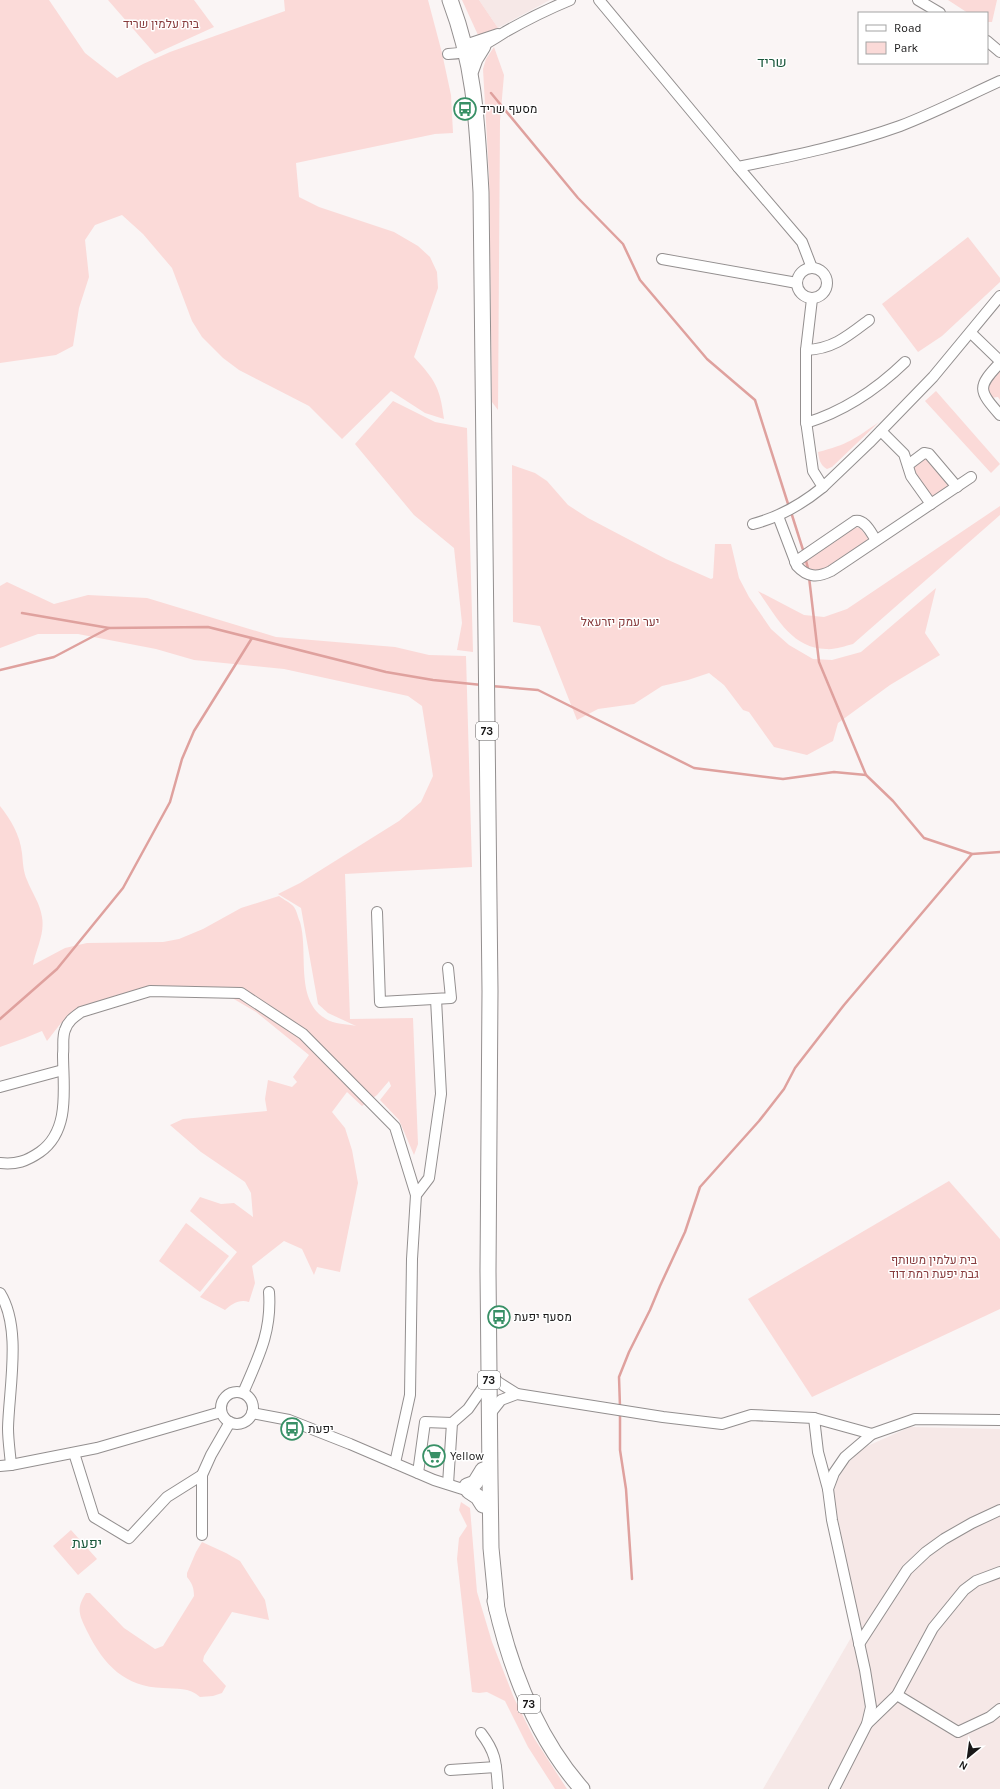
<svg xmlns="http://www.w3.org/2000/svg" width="1000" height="1789" font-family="Karla,Heebo,sans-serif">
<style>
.built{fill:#f6e8e7}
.green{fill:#fbdad8}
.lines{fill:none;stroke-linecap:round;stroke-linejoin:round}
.stream{stroke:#dfa19e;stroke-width:2.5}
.minor-casing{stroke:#938f8f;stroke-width:12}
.highway-casing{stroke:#938f8f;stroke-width:17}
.minor{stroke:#fff;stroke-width:10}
.highway{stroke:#fff;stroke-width:15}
.labels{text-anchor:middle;stroke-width:3;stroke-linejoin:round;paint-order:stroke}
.shield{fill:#fff;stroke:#5e5d5d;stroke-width:1}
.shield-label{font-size:11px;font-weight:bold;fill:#191818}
.park-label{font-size:12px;fill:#873b3c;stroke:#fff}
.poi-label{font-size:12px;fill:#191818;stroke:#fff;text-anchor:start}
.quarter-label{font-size:14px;fill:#19573b;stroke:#fff}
</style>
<rect width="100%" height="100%" fill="#faf5f5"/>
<!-- built -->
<g class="built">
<path d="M479,0h71l-52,28z"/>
<path d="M910,1427l90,2v360h-237l96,-165 -26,-130 4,-13 9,-16 17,-17z"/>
</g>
<!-- green -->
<g class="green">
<path d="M0,0h49l36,53 32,25 26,-14 27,-12 115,-41 -1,-11h144l14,53 9,42 2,38 -18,1 -139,29 3,34 20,10 75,25 24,14 12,11 7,15 1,16 -24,69c21,23 26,30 30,62l-19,-6 -34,-22 -49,48 -33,-33 -70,-36 -16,-12 -21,-21 -10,-16 -20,-53 -29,-34 -21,-19 -27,10 -10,15 4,37 -10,31 -6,38 -17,9 -56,8z"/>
<path d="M108,0h86l20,27 -59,27z"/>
<path d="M462,0h17l19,28 -20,7z"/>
<path d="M948,0h49l-5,22h-5v-9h-19z"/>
<path d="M494,47l10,28 -4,46 -2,289 -6,-8 -3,-227 -6,-106 3,-10z"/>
<path d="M968,237l32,41v4l-58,54 -24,16 -36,-48z"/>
<path d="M1000,369v31l-2,-3 -8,1 -3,-13z"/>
<path d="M936,391l64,73 -9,9 -66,-72z"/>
<path d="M393,401l42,21 32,6 6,224 -16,-2 5,-27 -8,-75 -40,-33 -59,-71z"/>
<path d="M879,422l-47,45 -5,2c-7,-4 -8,-10 -9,-17 29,-7 38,-14 61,-30z"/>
<path d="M927,457l21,26 -1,6 -15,9 -19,-29 9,-10z"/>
<path d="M512,465l23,8 12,8 21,24 20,13 78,41 45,20 2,-1 2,-34h16l8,34 10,19 22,32 18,16 24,14 19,1 29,-8 75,-64 -11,45 15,22 -50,30 -52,38 -5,18 -26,14 -33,-8 -25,-35 -6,-2 -19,-25 -15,-12 -21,7 -26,6 -28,18 -36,5 -21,11 -37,-94 -27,-4z"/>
<path d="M1000,506v9l-147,129c-8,2 -19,6 -27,5 -35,-1 -50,-33 -68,-58l46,24 20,2 23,-8z"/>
<path d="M854,527l6,1 8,10 -3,6 -34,23 -12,5 -13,-3 -3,-4 1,-5z"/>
<path d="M7,582l47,22 34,-9 59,3 129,39 119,10 34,8 37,1 6,211 -127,7 5,145 63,-1 5,126 -4,11 -15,-35 -19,-20 11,-14 -2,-5 -12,14 -15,11 -15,-14 -15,20 13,16 7,22 6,33 -18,89 -23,-5 -3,8 -12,-26 -18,-8 -32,25 3,17 -6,19c-10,-3 -17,2 -24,8l-25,-13 37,-45 -47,-41 10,-14 21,7 13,-1 19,14 -2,-24 -6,-11 -44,-30 -31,-27 13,-6 84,-8 -2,-12 3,-19 24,7 5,-5 -4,-5 16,-22 -53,-43 -29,-17h-76l-80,21 -10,7 -14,18 -5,-10 -17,7 -25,9v-241c11,14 20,29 22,47 1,9 1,18 5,27 5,13 13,23 15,37 3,17 -6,32 -9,48l32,-17 22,-5 76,-1 16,-3 24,-10 38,-21 38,-12c5,4 12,7 15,11 3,4 4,11 6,15 9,30 -6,78 26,97 8,5 21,5 30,7l-28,-13 -10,-9 -17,-96 -23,-14 22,-11 99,-62 22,-19 12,-26 -11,-70 -14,-10 -124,-27 -90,-9 -38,-11 -78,-15h-40l-38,14v-62z"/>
<path d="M949,1181l51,58v70l-188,88 -64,-98z"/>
<path d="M186,1223l43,33 -29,36 -41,-31z"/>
<path d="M461,1502l9,6 7,84 15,50 22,56 20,40 33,51h-12l-27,-42 -23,-46 -18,-9 -8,1 -7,-1 -15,-133 2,-21 8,-12 -8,-16z"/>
<path d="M71,1530l26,29 -19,16 -25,-29z"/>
<path d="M202,1542l24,11 14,8 25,39 4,20 -37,-8 -28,44 -1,5 23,25 -4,7 -9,3 -13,1c-11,-10 -23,-8 -37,-9 -38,-1 -59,-23 -75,-55 -8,-17 -13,-23 -2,-40h4l34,35 31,21 8,-3 31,-50c0,-8 -2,-13 -7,-19v-4l9,-21z"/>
</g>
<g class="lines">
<!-- stream -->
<g class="stream">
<path d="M491,93l87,105 45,46 17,36 67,79 48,41 34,107"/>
<path d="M791,512l13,41"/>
<path d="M805,557l4,15"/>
<path d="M809,577l10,85 47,113"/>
<path d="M22,613l87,15 99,-1 178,45 47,8 49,5"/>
<path d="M0,670l54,-13 55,-29"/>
<path d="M491,686l47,4 156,78 89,11 51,-7 32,3 27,26 31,37 48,16 28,-2"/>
<path d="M0,1019l57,-50 66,-81 47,-86 12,-43 12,-28 58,-93"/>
<path d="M620,1407l-1,-30 10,-25 21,-42 10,-24 25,-54 15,-45 59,-66 25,-32 11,-21 49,-63 128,-151"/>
<path d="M620,1412v38l6,39 6,90"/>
</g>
<!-- minor casing -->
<g class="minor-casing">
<g id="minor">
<path d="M599,0l139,167c54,-11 109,-22 162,-41 34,-13 67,-30 100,-45"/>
<path d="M918,0l22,13"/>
<path d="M987,41l13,11"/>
<path d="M462,49l3,-4 33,-11"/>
<path d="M448,54c25,-1 37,-9 57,-22 21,-12 43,-23 65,-32"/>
<path d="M738,167l64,75 10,26"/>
<path d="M662,259l135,24"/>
<circle cx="812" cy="283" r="15"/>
<path d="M812,299l-6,51v71l7,50 10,16 46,-44 64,-66 67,-81"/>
<path d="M971,333l29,28"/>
<path d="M806,350c27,-1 42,-14 63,-30"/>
<path d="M1000,363c-23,24 -22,27 0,52"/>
<path d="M806,423c39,-12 70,-33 99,-61"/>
<path d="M881,431l23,23 7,22 20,28"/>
<path d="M908,465l16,-12 5,1 28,33"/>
<path d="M778,516l19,50c10,11 20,12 34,5l140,-94"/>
<path d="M753,524c27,-7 48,-19 70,-37"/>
<path d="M795,562l60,-41c10,-2 16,12 21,19"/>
<path d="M377,912l3,90 71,-4 -3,-30"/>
<path d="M0,1087l63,-17"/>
<path d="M0,1163c16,2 27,-2 40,-11 31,-22 23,-65 23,-98 1,-7 -1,-17 2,-24 3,-9 9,-13 16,-18l69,-21 91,2 62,41 92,93 21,68 -4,64 -2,136 -15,68"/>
<path d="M416,1195l13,-17 12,-84 -5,-95"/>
<path d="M0,1293c22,35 9,95 8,135 0,12 2,25 3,37"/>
<path d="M489,1372l9,10 19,12"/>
<circle cx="237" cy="1408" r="16"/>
<path d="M243,1393c15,-35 29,-61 26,-101"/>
<path d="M252,1413l37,7 61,24 84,36 38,12"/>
<path d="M490,1414l11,-14 16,-6 146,23 59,7 29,-9 63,3"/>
<path d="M74,1453l20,64 35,21 38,-41 35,-22"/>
<path d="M0,1466l11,-1 86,-17 124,-36"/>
<path d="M418,1473l7,-51 27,1"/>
<path d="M448,1484l4,-61 16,-14 14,-20"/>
<path d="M828,1489l-10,-37 -4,-34 58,16"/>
<path d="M202,1535v-60l9,-20 19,-33"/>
<path d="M859,1644l48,-74 19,-18 18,-13 28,-16 28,-13"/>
<path d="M897,1695l61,37 32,-15 10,-8"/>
<path d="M867,1724l30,-29 36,-67 31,-38 12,-9 24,-9"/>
<path d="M481,1733c16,21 15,31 17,56"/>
<path d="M450,1770l46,-3"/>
<path d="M834,1789l33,-65 4,-17 -6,-37 -33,-150 -4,-31 6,-16 11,-16 27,-23 43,-15 85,1"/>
</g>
</g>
<!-- highway casing -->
<g class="highway-casing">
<g id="highway">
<path d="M450,0c25,66 27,123 31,192l9,799 -2,280 2,207 1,70 6,62"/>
<path d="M471,70l4,-11 8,-13"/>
<path d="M467,1486l8,-3 8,-13"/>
<path d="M469,1491l9,6 5,8"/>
<path d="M495,1601c15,67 41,136 87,188"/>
</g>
</g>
<!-- minor -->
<use href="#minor" class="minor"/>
<!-- highway -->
<use href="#highway" class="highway"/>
</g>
<!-- icons -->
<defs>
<g id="bus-ring" transform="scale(1.15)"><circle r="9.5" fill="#fff" stroke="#389066" stroke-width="1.5"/><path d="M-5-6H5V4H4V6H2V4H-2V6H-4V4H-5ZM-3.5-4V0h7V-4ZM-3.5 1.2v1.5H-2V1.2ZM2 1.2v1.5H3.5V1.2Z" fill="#389066"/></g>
<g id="supermarket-ring" transform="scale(1.15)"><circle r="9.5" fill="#fff" stroke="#389066" stroke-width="1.5"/><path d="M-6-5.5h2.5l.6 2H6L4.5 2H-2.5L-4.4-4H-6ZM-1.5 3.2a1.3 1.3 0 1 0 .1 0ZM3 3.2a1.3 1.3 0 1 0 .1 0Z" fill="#389066"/></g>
</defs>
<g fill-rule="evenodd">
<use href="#bus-ring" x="465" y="109"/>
<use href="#bus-ring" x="499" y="1317"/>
<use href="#bus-ring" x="292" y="1429"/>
<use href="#supermarket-ring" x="434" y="1456"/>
</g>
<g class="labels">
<!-- shield labels -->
<g class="shield">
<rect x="476" y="722" width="22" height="18" rx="3"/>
<rect x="478" y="1371" width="22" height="18" rx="3"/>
<rect x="518" y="1695" width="22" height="18" rx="3"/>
</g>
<g class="shield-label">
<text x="487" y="735">73</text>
<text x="489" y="1384">73</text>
<text x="529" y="1708">73</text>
</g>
<!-- park labels -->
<g class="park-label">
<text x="161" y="28">בית עלמין שריד</text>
<text x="620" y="626">יער עמק יזרעאל</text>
<text x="934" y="1264">בית עלמין משותף<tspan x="934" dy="14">גבת יפעת רמת דוד</tspan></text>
</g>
<!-- poi labels -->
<g class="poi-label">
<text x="480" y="113">מסעף שריד</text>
<text x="514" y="1321">מסעף יפעת</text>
<text x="308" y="1433">יפעת</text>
<text x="450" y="1460">Yellow</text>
</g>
<!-- quarter labels -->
<g class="quarter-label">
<text x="772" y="67">שריד</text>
<text x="87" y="1548">יפעת</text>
</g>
</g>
<!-- legend -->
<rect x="858" y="12" width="130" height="52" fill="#ffffff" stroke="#a3a3a3"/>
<rect x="866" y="25" width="20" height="6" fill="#ffffff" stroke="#a3a3a3"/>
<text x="894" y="32" font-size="12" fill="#191818">Road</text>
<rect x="866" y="42" width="20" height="12" fill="#fbdad8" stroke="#a3a3a3"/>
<text x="894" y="52" font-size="12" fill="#191818">Park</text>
<!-- north arrow -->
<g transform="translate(968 1757) rotate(209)" stroke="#ffffff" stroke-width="3" paint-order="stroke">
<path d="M0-3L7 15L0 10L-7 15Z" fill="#191818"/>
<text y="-6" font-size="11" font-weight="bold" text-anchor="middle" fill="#191818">N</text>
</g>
</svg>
